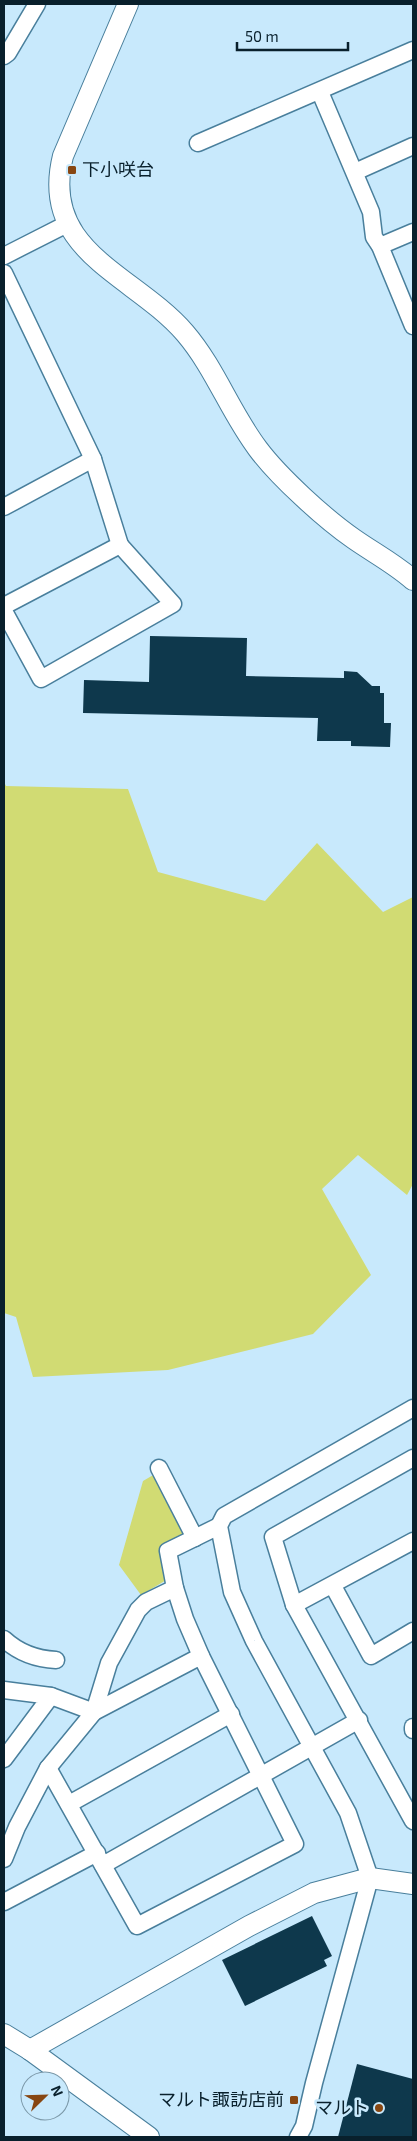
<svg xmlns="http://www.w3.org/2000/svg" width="417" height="2141" font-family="'Exo 2','Noto Sans JP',sans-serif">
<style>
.green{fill:#d1db73}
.building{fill:#0e384c}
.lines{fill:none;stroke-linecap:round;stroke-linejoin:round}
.minor-casing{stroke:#497f9c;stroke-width:19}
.tertiary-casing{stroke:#497f9c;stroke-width:22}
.minor{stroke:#fff;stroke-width:16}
.tertiary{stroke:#fff;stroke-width:20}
.poi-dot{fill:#874612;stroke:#c8e9fc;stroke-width:2}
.labels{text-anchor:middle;stroke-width:5;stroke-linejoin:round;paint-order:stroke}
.poi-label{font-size:18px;fill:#09202c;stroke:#c8e9fc;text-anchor:end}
</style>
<rect width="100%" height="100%" fill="#c8e9fc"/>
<!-- green -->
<g class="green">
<path d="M4,782l2,4 122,3 30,83 107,29 52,-58 66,69 30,-15v287l-6,11 -49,-40 -36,34 49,86 -58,59 -145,36 -135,7 -17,-60 -12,-4z"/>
<path d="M155,1474l32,59 -24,15 5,31 -27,16 -22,-30 24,-84z"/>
</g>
<!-- building -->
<g class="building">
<path d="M150,636l97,2 -1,38 98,2v-7l13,1 15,14h8v7h4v30h7l-1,24 -39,-1v-5h-34l1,-23 -235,-5 1,-33 65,2z"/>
<path d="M312,1916l20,40 -8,4 3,6 -82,40 -23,-46z"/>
<path d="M357,2064l56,15v58h-75z"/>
</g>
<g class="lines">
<!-- minor casing -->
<g class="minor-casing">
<g id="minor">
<path d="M4,56l4,-3 29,-49"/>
<path d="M320,92l51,120 3,25 6,9 33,80"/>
<path d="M198,143l215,-93"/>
<path d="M355,172l58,-26"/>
<path d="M380,246l33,-14"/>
<path d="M4,256l63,-32"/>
<path d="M4,273l89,186 27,86 -116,61"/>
<path d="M4,507l89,-48"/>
<path d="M4,611l37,68 132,-75 -53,-59"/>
<path d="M413,1458l-140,79 21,68 119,216"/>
<path d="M159,1468l36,70"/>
<path d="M333,1586l38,70 42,-25"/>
<path d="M175,1588l10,31 16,37"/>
<path d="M294,1605l119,-64"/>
<path d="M4,1639c14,13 33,20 52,21"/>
<path d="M4,1690l47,6 -47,63"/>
<path d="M413,1727v3"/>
<path d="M48,1768l89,158 158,-82 -94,-188 -107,56 -43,-16"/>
<path d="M69,1804l162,-90"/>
<path d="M4,1859l13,-32 31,-59 46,-56 15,-49 29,-53 8,-8 29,-14 -7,-37 51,-25"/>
<path d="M103,1865l256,-145"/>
<path d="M4,1902l93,-49"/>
<path d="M298,2137l6,-11 10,-43 56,-205 -22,-65 -94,-172 -22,-49 -13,-66 5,-10 189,-108"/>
</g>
</g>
<!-- tertiary casing -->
<g class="tertiary-casing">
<g id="tertiary">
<path d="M128,4l-65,152c-24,96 71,118 122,177 30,35 45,79 73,116 21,28 67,70 96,90 20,14 41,25 59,41"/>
<path d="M4,2034l26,16 119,87"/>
<path d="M30,2050l219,-124 65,-33 56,-15 43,6"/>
</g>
</g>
<!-- minor -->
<use href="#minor" class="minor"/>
<!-- tertiary -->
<use href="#tertiary" class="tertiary"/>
</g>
<!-- markers -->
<g class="poi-dot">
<rect x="67" y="165" width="10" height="10" rx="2.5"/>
<rect x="289" y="2095" width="10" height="10" rx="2.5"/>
<circle cx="379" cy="2108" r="5"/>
</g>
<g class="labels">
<!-- poi labels -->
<g class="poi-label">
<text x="82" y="176" text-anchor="start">下小咲台</text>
<text x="284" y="2106">マルト諏訪店前</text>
<text x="369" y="2114">マルト</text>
</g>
</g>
<!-- border -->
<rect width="417" height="2141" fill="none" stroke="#09202c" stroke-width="10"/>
<!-- north arrow -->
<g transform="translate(45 2096) rotate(67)"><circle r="24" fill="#c8e9fc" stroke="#7c99a9"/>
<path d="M0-4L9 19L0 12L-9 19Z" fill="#874612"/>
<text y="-8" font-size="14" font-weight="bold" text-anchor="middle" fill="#09202c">N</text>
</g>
<!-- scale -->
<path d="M237 42v8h111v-8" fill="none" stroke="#09202c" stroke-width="2.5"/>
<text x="245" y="42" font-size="15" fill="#09202c" stroke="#c8e9fc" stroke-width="4" paint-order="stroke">50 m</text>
</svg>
